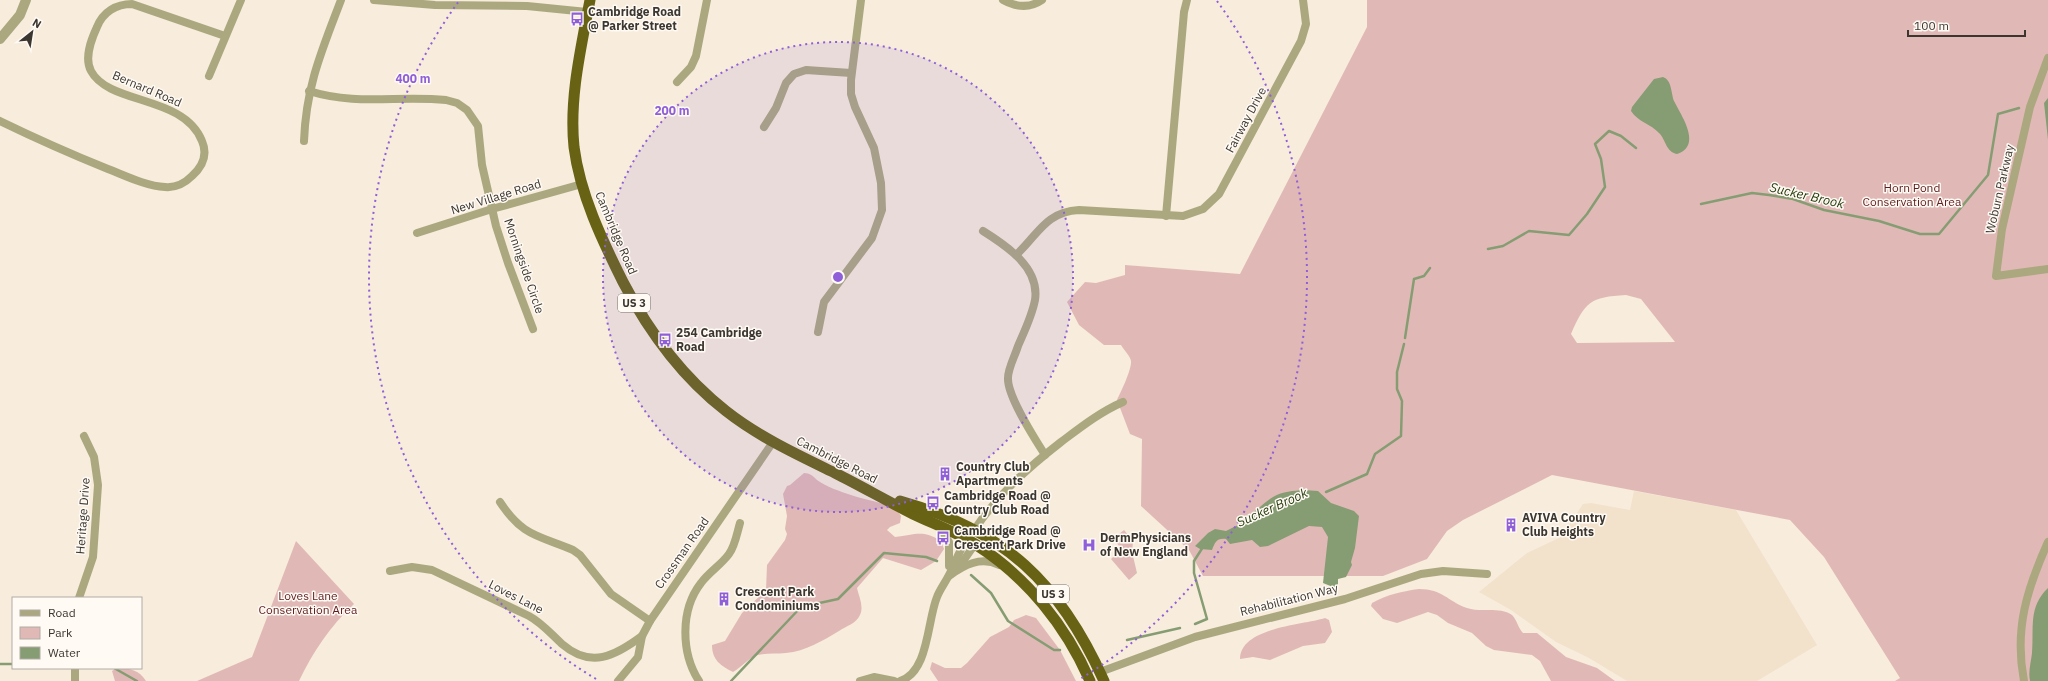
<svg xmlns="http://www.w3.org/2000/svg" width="2048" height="681" font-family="'IBM Plex Sans',sans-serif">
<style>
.built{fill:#f2e2cb}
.green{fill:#e0b9b7;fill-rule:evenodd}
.water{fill:#869d73}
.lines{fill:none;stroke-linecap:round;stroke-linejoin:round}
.stream{stroke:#869d73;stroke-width:2.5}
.minor{stroke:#aba87f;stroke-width:8}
.tertiary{stroke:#aba87f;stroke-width:10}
.trunk{stroke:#686215;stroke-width:11}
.ring{fill:none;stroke:#8f5fd9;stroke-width:2;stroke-dasharray:2 4}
.labels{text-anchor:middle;stroke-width:3;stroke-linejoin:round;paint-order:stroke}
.shield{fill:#fffaf4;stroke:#76726b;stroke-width:1}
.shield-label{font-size:11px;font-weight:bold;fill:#3b3730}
.poi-label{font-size:12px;font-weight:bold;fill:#3b3730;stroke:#fffaf4;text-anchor:start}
.street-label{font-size:12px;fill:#3b3730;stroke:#fffaf4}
.park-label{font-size:12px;fill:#5c1b1e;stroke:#fffaf4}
.water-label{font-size:13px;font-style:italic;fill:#253c0d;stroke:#fffaf4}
.centre{fill:#8f5fd9;stroke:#fffaf4;stroke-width:2}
.ring-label{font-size:12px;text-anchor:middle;font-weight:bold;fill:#8f5fd9;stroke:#fffaf4;stroke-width:3;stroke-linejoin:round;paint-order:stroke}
</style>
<rect width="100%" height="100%" fill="#f8ecdc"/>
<!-- built -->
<path class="built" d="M1634,491l102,19 81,135 -60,36h-130l-38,-23 -33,-16 -45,-32 -32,-18 48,-39 34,-16 22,-33 8,-1 39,7z"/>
<!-- green -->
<g class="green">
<path d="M1367,0h681v681h-153l5,-3 -76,-121 -34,-37 -238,-45 -89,45 -16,11 -20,28 -44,17h-180l-14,-26 -48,-44 1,-67 -12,-5 -13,-34c4,-8 15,-31 14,-39 -1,-5 -7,-11 -10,-16h-17l-25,-20 -12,-23 18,-20 11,1 29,-8v-10l115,9 127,-247zM1626,295l15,4 34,43 -98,1 -6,-9c14,-32 19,-37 55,-39z"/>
<path d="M804,473c6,0 9,3 13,7 10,7 22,11 34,15 13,5 43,8 50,21l-1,7 -10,4 -3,3 8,7c20,-2 27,-8 46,4l3,8 -8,12 -15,9 -38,-12 -26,30c2,9 7,18 3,27 -4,9 -14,11 -21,16 -17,10 -33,20 -53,22 -10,1 -19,0 -28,2 -9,2 -16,12 -25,17 -12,-6 -21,-12 -21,-27l13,-4 17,-28 24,-23 1,-25 18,-25 2,-6 -2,-5 2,-13 -4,-22 4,-8 3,-1z"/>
<path d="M1124,530l9,11 -1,11 5,21 -8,7 -18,-21 11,-10 -9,-10z"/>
<path d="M296,541l58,63c-24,22 -41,48 -55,77h-102l55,-24z"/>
<path d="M1419,589c24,0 28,12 48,19 14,5 32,-2 45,7 5,5 6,13 11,18h14l29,24 31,11 18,13h-64l-11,-20 -8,-6 -38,-5 -8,-4 -14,-13 -24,-10 -11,-8 -9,-3 -31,11 -14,-4 -12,-13 1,-3c14,-8 31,-12 47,-14z"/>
<path d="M1026,615l10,3 24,32 16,31h-138l-8,-12 2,-7 13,6h16l6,-5 23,-26 19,-10 5,-7z"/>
<path d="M1325,618l4,2 3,12 -7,11 -22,3 -33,14 -17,-3 -13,2c0,-32 64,-34 85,-41z"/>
<path d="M117,668c13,0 22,2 29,13h-31l-3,-10z"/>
</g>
<!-- water -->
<g class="water">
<path d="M1663,77c9,3 8,16 11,24 7,14 29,45 3,53 -11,-2 -11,-14 -18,-21 -8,-9 -21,-11 -28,-22l1,-4 22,-28z"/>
<path d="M2048,98v42l-4,-37z"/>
<path d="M1304,490l14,1 13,12 23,8 5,5 -4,32 -4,14 1,3 -6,12 -8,2v10l-15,-6 5,-46 -6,-10 -13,-1 -41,20 -8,1 -8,-7 -22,4 -4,-5c-10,-1 -11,4 -14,11l-12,-1 -5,-3 13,-13 7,-4 11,2 18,-9 1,-6c11,-3 18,-13 28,-19 10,-6 20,-6 31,-7z"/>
<path d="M2048,588v93h-18c-2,-9 1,-19 2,-28 2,-25 -4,-46 16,-65z"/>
</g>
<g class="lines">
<!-- stream -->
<g class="stream">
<path d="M1701,204l51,-11 17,2 24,4 31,11 55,11 41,13h19l49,-59 10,-61 21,-6"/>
<path d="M1488,249l15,-3 26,-15 40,4 18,-21 18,-27 -4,-28 -6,-15 14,-13 12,5 15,12"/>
<path d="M1405,338l9,-59 10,-3 6,-8"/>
<path d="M1326,492l41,-18 8,-20 26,-18 1,-35 -5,-12v-17l7,-28"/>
<path d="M971,575l20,18 17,28 46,29h6"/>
<path d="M1195,624l12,-5 -13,-46v-12l9,-14"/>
<path d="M1127,640l53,-12"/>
<path d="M0,664h13"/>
<path d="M114,668l23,13"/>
<path d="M731,681l70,-74 37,-8 46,-46 42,4 11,4"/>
</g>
<!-- minor -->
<g class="minor">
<path d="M374,0l61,5 92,1 60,6"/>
<path d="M1003,0c13,7 26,9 39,0"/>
<path d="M2048,58l-18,49 -28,122 -6,47 52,-7"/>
<path d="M209,76l32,-76"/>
<path d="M677,82l14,-15 5,-11 11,-56"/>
<path d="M309,91c48,15 89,4 137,9l11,3 10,7 11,16 4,39 14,61 12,37 25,66"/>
<path d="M0,121c35,17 71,33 108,48 18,7 38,17 57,18 11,1 19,-3 27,-11 10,-9 16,-21 10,-35 -18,-46 -93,-36 -111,-70 -7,-13 0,-31 6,-44 6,-15 19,-23 35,-23l93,32"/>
<path d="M764,127l12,-19 10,-25 8,-9 12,-4 45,3"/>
<path d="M304,141c2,-55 18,-91 37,-141"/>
<path d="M1166,216l18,-204 3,-12"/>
<path d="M983,231c24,15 57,37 52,69 -3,16 -11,32 -17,46 -3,10 -10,22 -10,32 -1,18 27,61 37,77"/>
<path d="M417,233l75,-24 90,-25"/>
<path d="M1016,255c22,-20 29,-43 63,-45l104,6 20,-7 16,-15 82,-153 5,-17 -3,-24"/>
<path d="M818,332l6,-30 48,-64 10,-28 -1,-27 -7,-35 -19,-41 -4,-13v-14l10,-80"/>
<path d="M500,502c23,35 38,33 73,48l7,5 31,39 39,27"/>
<path d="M939,527l10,15v24"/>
<path d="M975,529c23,-35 54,-62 86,-87 20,-15 39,-30 62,-40"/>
<path d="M959,567l16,-23"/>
<path d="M390,571l22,-4 20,3 97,46c13,7 22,18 33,28 29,25 53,12 80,-8"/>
<path d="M949,576c15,-11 32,-20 50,-11"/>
<path d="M79,598l14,-41 5,-72 -4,-28 -10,-21"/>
<path d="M1100,672l95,-35 150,-38 76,-25 22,-3 44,3"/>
<path d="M75,681v-13"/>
<path d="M618,681l20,-24 4,-21 8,-15 123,-179"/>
<path d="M699,681c-18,-28 -19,-71 2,-98 8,-11 20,-18 28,-29 6,-8 8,-21 11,-31"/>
<path d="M860,681l14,-4 20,4"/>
<path d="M900,681c29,-9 27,-60 37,-84 3,-8 8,-14 12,-22 6,-12 10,-24 18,-36"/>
<path d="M2024,681c-10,-52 3,-92 24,-139"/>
</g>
<!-- tertiary -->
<path class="tertiary" d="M0,39l20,-24 6,-15"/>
<!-- trunk -->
<g class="trunk">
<path d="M590,0c-9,48 -21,98 -16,147 6,47 28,93 49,135 26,50 58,94 103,129 33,26 72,44 109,62 26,13 52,28 78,41 21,10 43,18 62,30 52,33 91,82 115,137"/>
<path d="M900,501c105,29 160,82 204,180"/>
</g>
</g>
<!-- distance rings -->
<circle cx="838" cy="277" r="235" fill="#8f5fd9" fill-opacity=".12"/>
<g class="ring">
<circle cx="838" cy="277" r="235"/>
<path d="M596 679A469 469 0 0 1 459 1M1217 1A469 469 0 0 1 1080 679"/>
</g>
<!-- icons -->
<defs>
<g id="bus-bare" transform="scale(1.08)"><path d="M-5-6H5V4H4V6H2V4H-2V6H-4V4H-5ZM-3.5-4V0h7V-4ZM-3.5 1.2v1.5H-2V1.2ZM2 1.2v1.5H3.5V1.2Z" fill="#8f5fd9" stroke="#fffaf4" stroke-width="2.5" paint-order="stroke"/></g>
<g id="building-bare" transform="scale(1.08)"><path d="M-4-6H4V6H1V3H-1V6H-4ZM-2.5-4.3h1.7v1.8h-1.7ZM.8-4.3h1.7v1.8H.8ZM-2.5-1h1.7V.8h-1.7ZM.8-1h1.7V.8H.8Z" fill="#8f5fd9" stroke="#fffaf4" stroke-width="2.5" paint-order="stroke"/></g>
<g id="hospital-bare" transform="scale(1.08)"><path d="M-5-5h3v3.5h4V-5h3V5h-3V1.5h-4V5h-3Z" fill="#8f5fd9" stroke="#fffaf4" stroke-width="2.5" paint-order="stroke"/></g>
</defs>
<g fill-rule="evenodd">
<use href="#bus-bare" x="577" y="19"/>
<use href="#bus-bare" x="665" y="340"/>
<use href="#building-bare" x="945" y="474"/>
<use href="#bus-bare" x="933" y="503"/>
<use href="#building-bare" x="1511" y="525"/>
<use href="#bus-bare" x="943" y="538"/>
<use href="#hospital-bare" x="1089" y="545"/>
<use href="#building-bare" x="724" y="599"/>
</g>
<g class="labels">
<!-- shield labels -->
<g class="shield">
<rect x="618" y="294" width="32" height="18" rx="3"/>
<rect x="1037" y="585" width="32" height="18" rx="3"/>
</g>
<g class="shield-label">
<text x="634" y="307">US 3</text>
<text x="1053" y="598">US 3</text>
</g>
<!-- poi labels -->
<g class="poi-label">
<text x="588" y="16">Cambridge Road<tspan x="588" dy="14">@ Parker Street</tspan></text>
<text x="676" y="337">254 Cambridge<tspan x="676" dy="14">Road</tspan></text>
<text x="956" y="471">Country Club<tspan x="956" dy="14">Apartments</tspan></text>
<text x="944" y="500">Cambridge Road @<tspan x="944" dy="14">Country Club Road</tspan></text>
<text x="1522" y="522">AVIVA Country<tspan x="1522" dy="14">Club Heights</tspan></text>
<text x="954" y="535">Cambridge Road @<tspan x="954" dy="14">Crescent Park Drive</tspan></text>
<text x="1100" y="542">DermPhysicians<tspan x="1100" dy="14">of New England</tspan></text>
<text x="735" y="596">Crescent Park<tspan x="735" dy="14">Condominiums</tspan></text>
</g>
<!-- street labels -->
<g class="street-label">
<text transform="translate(147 89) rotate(23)" y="4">Bernard Road</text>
<text transform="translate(1246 120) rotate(-62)" y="4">Fairway Drive</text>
<text transform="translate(2000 189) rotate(-77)" y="4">Woburn Parkway</text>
<text transform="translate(496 197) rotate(-17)" y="4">New Village Road</text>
<text transform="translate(616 233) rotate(67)" y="4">Cambridge Road</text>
<text transform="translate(524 266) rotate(71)" y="4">Morningside Circle</text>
<text transform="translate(837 460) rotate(27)" y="4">Cambridge Road</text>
<text transform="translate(83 516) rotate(-86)" y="4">Heritage Drive</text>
<text transform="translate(682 553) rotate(-55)" y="4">Crossman Road</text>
<text transform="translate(516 597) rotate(27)" y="4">Loves Lane</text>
<text transform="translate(1289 600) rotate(-14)" y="4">Rehabilitation Way</text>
</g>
<!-- park labels -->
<g class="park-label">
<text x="1912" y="192">Horn Pond<tspan x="1912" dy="14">Conservation Area</tspan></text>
<text x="308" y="600">Loves Lane<tspan x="308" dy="14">Conservation Area</tspan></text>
</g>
<!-- water labels -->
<g class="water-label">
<text transform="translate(1807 195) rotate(13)" y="5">Sucker Brook</text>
<text transform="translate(1272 507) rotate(-24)" y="5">Sucker Brook</text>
</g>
</g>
<circle cx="838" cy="277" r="6" class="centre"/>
<g class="ring-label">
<text x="413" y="83">400 m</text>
<text x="672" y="115">200 m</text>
</g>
<!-- legend -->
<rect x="12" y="597" width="130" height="72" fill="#fffaf4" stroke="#b1aca6"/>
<rect x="20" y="610" width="20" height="6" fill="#aba87f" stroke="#b1aca6"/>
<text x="48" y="617" font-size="12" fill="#3b3730">Road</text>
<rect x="20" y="627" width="20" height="12" fill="#e0b9b7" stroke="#b1aca6"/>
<text x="48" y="637" font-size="12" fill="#3b3730">Park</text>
<rect x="20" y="647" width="20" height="12" fill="#869d73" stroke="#b1aca6"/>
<text x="48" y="657" font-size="12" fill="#3b3730">Water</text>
<!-- north arrow -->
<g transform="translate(32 32) rotate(30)" stroke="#fffaf4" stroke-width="3" paint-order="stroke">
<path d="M0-3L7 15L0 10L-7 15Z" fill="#3b3730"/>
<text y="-6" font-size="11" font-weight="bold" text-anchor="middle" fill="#3b3730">N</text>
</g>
<!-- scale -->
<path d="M1908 30v6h117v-6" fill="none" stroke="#3b3730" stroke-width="2"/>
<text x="1914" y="30" font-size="12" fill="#3b3730" stroke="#fffaf4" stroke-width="3" paint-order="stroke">100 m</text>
</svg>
